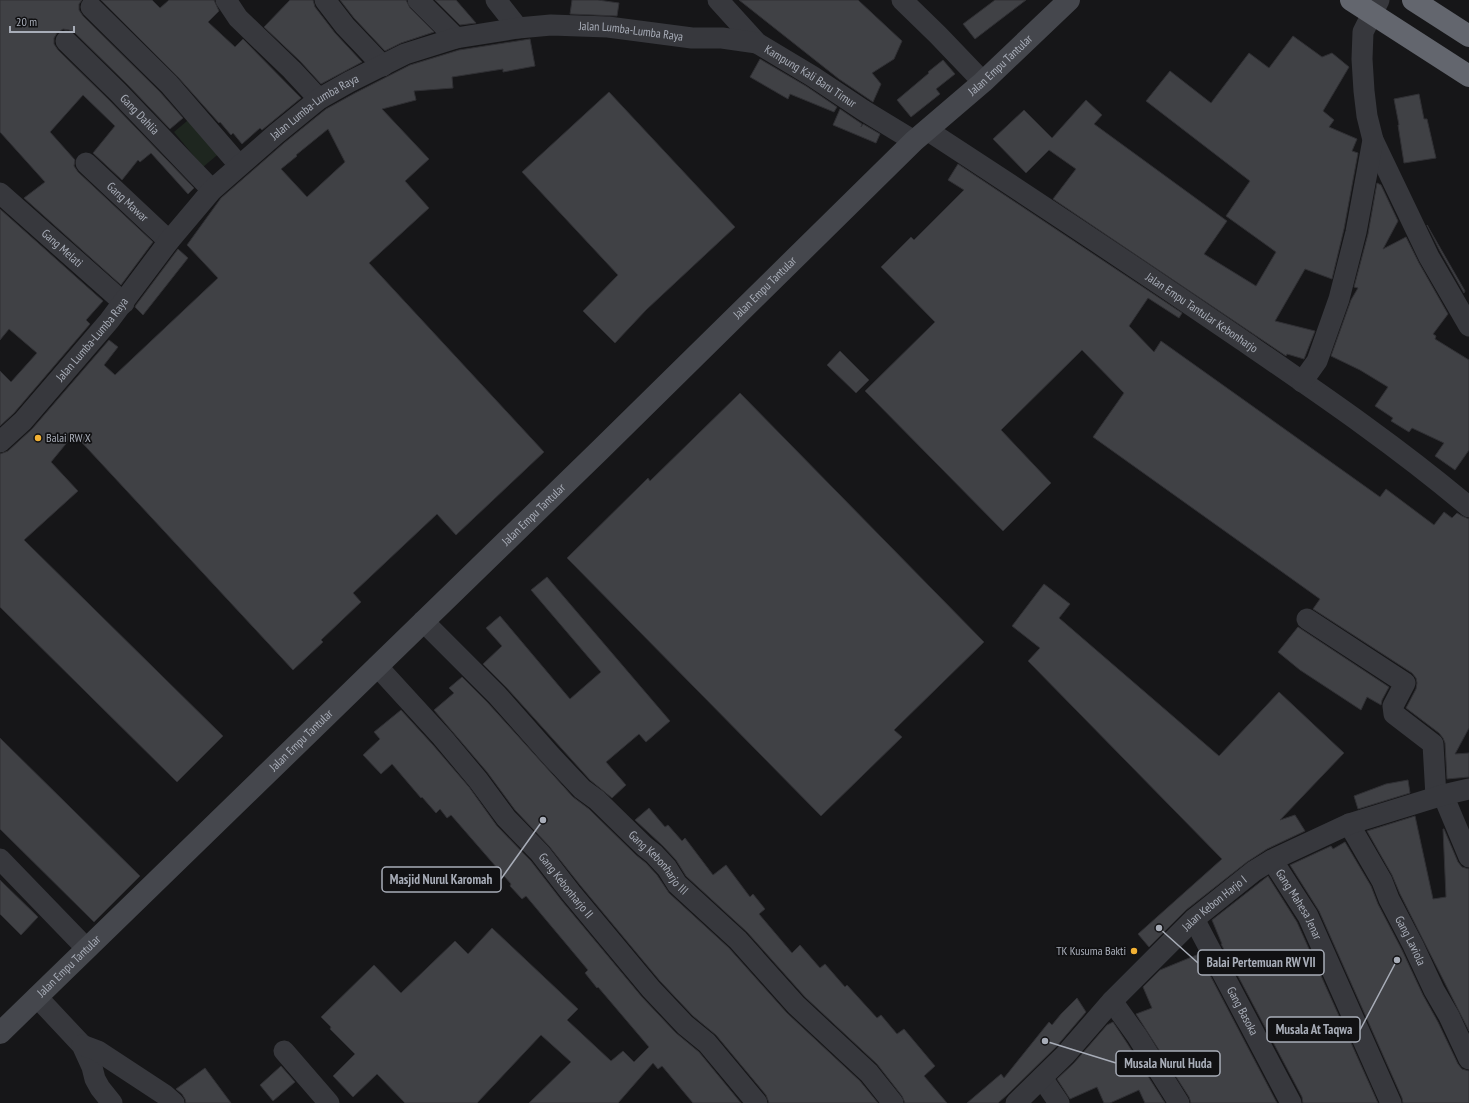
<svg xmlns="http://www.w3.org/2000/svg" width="1469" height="1103" font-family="'PT Sans Narrow',sans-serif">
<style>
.pitch{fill:#1e261f}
.building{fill:#404145;stroke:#303034;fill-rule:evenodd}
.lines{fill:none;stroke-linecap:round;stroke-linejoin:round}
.street{stroke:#37383d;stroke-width:21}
.secondary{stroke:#45474d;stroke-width:22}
.highway{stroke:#63666e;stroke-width:22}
.poi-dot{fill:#f2b134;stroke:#111113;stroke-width:1.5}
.labels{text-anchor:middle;stroke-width:3.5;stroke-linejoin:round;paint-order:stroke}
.street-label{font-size:12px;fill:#a8adb8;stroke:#111113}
.poi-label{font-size:12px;fill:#a8adb8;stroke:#111113;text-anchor:start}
.leader{fill:none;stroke:#a8adb8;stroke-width:1.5}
.callout-dot{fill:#a8adb8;stroke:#111113;stroke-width:1.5}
.callout{fill:#111113;stroke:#a8adb8;stroke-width:1.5}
.callout-label{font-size:13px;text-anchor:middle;font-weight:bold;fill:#a8adb8}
</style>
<rect width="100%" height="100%" fill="#161618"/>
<!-- pitch -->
<path class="pitch" d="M193,116l29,35 -19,16 -29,-35z"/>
<!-- building -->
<g class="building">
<path d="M0,0h82l-3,4v6l4,6 77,76 23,26 -13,11 -43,-45 -53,-52 -5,-2 -6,-1 -6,4 -3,5v6l4,6 51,50 85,88 -6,6 -37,-41 -11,9 -2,-2 -16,20 -29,-27 22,-27 -32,-31 -33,37 25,28 -1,6 4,6 75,70 -32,43 -97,-87 21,-16 -45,-50z"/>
<path d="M101,0h51l8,8 9,-8h45l5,11 -11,11 27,25 8,-8 58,59 -39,32 -2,-2 -18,16 -9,-11 -2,2 -11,-13 -1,1 -42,-47z"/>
<path d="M290,0h23l2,7 20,26 27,29 -41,22 -21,-23 -36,-34z"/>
<path d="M340,0h66l4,8 24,24 -33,11 -16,8 -31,-33z"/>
<path d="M435,0h21l20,23 -16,2z"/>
<path d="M572,0h26l21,3 -2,13 -47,-2z"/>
<path d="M739,0h119l44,41 -8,18 -22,14 9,11 -8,18 -34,-23z"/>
<path d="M995,0h31l-51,39 -12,-15z"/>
<path d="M1293,36l29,21 10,-4 17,14 -26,44 11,9 -5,7 28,12 -5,12 6,2 -14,76 -12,50 -27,-10 -30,52 40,10 -11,28 -17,-5 -1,2 -233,-157 23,-30 -27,-19 -23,23 -33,-34 31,-29 28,28 34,-38 16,15 -8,9 133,97 -23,33 52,32 20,-34 -50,-36 24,-35 -104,-80 24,-30 41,32 38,-50 20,15z"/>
<path d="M530,39l5,27 -32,6v-3l-51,8 1,11 -39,3 2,9 -34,9 47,50 -24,22 24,27 -60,55 175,189 -88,83 -19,-21 -84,79 8,9 -40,38 2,2 -30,28 -219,-236 -23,28 27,29 -54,49 199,196 -46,46 -177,-175v-153l8,-3 24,-22 77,-89 9,7 -14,18 11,10 103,-97 -31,-33 34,-47 63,-55 42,-34 29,-16 55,-28 49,-15zM328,129l17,33 -38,35 -26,-28 16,-13 -1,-1z"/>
<path d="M760,59l46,27 31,21 -3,5 -44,-18 -2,5 -38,-22z"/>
<path d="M943,60l12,14 -19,15 4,5 -29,23 -14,-17 32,-27 -1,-1z"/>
<path d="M609,92l126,135 -89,83 -31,33 -32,-32 35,-36 -96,-103z"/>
<path d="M1419,94l5,25h3l9,39 -32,5 -6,-38h1l-5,-26z"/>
<path d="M840,109l22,15 -1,3 2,-3 17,10 -4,9 -43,-18z"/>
<path d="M958,164l224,149 -3,5 -31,-20 -19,28 25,26 7,-11 219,156 6,-8 48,36 10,-13 8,6 5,-5 5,3 7,3v209l-14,26 14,-1v24l-22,2 -2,-36 -2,-5 -4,-5 -33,-25 10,-19 1,-6 -1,-5 -4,-5 -99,-64 7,-10 -227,-162 31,-44 -42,-43 -81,80 50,53 -48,48 -138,-140 70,-69 -54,-55 30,-30 3,3 50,-50 -16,-10z"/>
<path d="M1377,183l4,2 17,36 -15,28 23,-12 13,26 29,51 -15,20 3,2 -1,3 34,21v90l-14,20 -20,-14 9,-13 -32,-15 -3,4 -18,-11 2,-3 -18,-12 13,-19 -28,-17 -29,-14 20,-56 7,-12 -4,-1 14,-53z"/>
<path d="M0,209l103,92 -17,19 4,4 -76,89 -14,13v-55l11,11 26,-29 -28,-24 -9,11z"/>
<path d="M1427,225l38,66 -1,2 -24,-42z"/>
<path d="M178,249l10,9 -45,57 -8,-8 1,-2z"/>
<path d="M840,351l29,29 -13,13 -29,-28z"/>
<path d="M740,393l244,249 -90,88 8,7 -81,79 -254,-258 81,-80 2,3z"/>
<path d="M547,577l123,144 -24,21 -7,-8 -33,28 20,23 -14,13 -22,-18 -84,-93 -23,-23 19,-18 -16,-18 14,-12 70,83 31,-27 -70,-82z"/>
<path d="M1044,584l26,20 -11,14 160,138 60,-64 65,61 -64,67 15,-5 10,16 -38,18 -20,13 -61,48 -37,37 -11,-13 84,-75 -194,-198 12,-13 -28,-22z"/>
<path d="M1298,627l91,60 -7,13 -1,5 -14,-8 -6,13 -61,-40 -22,-18z"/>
<path d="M462,677l26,26 85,94 16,12 47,46 10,8 11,12 12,18 60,55 58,65 73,68 18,22h-109l-3,-8 -50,-60 -23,-19 -33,-35 -80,-96 -31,-39 -34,-36 -28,-38 -53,-62 20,-17 -5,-5z"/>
<path d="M401,710l32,35 36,42 28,39 34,35 31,40 80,96 34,36 23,19 42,51h-48l-31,-37 -4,3 -5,-6 -35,40h-89l42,-41 -30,-27 -64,68h-72l-28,-29 -24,23 -20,-21 22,-22 -25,-25 1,-2 -10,-10 53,-52 27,28 54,-52 13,13 24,-26 86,81 -11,11 44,41 12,-10 11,11 15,-15 -51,-60 -1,1 -12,-15 3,-3 -62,-74 -4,3 -12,-13 1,-2 -60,-69 -4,3 -7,-9 -4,4 -14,-16 -1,1 -29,-34 -11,10 -18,-19 17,-16 -6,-7z"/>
<path d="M0,738l140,138 -46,46 -94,-93z"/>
<path d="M1408,780l2,13 -52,16 -4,-13 32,-12z"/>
<path d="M649,808l16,19 3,-2 14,16 3,-3 28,37 13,-10 24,32 3,-3 12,15 -6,5 33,39 8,-8 20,23 5,-4 20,23 2,-2 30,33 4,-3 16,19 7,-5 31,37 -11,10 23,27h-42l-3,-7 -25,-32 -72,-67 -58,-65 -61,-56 -10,-16 -13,-14 -28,-26z"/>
<path d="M1415,816l18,83 13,-2 -3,-68h1l14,33 4,5 7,2v162l-69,-137 -8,-19 -25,-44z"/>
<path d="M1345,842l26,44 7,18 24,46 21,45 15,27 20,42 4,5 7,2v32h-66l-1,-5 -83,-187 -29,-46 41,-19 2,3z"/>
<path d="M1268,876l29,46 81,181h-75l-1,-6 -81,-153h1l-10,-24z"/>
<path d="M0,880l38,37 -17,18 -21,-21z"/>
<path d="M1199,954l78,149h-86l-2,-6 -53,-83 16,-6 -9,-21 17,-17z"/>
<path d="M1077,998l9,14 -30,35 -49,48 -9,8h-31l34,-29 3,4 45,-56 3,3 9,-11z"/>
<path d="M1113,1022l14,21 38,60h-20l-6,-13 -29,13h-6l-7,-16 -27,12 -13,-20 17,-16 33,-38z"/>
<path d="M281,1066l14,16 -22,19 -13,-16z"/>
<path d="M205,1068l26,35h-45l-1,-4 -3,-5 -6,-5z"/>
</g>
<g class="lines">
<!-- street -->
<g class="street">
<path d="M226,0l12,18 54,52 27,29"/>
<path d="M325,0l20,26 38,40"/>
<path d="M418,0l38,38"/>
<path d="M496,0l22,28"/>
<path id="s1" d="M718,0l39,43 55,33 51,34 51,31"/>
<path d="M902,0l36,35 45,47"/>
<path d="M91,7l78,77 70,81"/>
<path id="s2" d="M66,41l52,51 94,98"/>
<path id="s3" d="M927,130c106,69 211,139 315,210 77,53 155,106 227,167"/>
<path d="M1373,140l56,117 40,69"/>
<path id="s4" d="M86,163l83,78"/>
<path id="s5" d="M0,193l124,110"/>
<path d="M1302,382l15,-21 22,-62 17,-67 17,-92 -6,-24 -3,-25 -2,-32 1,-27 16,-32"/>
<path id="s6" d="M0,442l23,-21 86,-100 60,-80 43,-51 64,-56 43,-35 30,-17 56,-28 51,-16 62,-10 33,-3 57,2 84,11h30l35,5"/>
<path d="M1307,619l98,64 -12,23 1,8 39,30 3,53"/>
<path id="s7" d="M423,621l74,74 54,61 31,33 15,11 47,46 10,8 13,14 10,16 61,56 58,65 73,68 24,30"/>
<path id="s8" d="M377,666l65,71 36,43 28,38 34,35 31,40 80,96 34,36 22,18 50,60"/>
<path d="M1443,795l26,62"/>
<path id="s9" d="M1349,824l33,57 7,18 24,46 21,45 15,26 20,43"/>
<path d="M0,859l86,89"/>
<path id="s10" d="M1272,860l36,56 83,187"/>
<path id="s11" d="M1194,919l97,184"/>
<path d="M37,997l45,48 10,22 3,12 5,9 12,15"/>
<path d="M1112,1001l25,35 42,67"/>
<path d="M82,1045l16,6 67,44 9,8"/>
<path d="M284,1051l45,52"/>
<path d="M1042,1078l17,25"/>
<path id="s12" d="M1016,1103l49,-48 47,-54 82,-82 60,-48 18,-11 77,-36 94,-29 26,-6"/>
</g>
<!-- secondary -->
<path class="secondary" id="s13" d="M0,1033l600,-583 314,-309 69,-59 86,-82"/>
<!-- highway -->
<g class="highway">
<path d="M1351,0l118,76"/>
<path d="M1413,0l56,36"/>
</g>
</g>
<!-- markers -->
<g class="poi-dot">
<circle cx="38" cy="438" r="4"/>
<circle cx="1134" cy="951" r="4"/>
</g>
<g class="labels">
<!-- street labels -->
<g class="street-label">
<text dy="4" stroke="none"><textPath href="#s6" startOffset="797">Jalan Lumba-Lumba Raya</textPath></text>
<text dy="4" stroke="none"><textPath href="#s13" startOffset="1392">Jalan Empu Tantular</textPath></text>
<text dy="4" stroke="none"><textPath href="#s1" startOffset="121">Kampung Kali Baru Timur</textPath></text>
<text dy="4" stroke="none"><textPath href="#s6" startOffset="462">Jalan Lumba-Lumba Raya</textPath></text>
<text dy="4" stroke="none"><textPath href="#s2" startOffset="104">Gang Dahlia</textPath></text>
<text dy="4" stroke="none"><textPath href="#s4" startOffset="57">Gang Mawar</textPath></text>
<text dy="4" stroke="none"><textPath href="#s5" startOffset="83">Gang Melati</textPath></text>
<text dy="4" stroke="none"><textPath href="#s13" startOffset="1068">Jalan Empu Tantular</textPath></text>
<text dy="4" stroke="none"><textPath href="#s3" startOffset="330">Jalan Empu Tantular Kebonharjo</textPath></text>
<text dy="4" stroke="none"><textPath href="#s6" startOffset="138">Jalan Lumba-Lumba Raya</textPath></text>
<text dy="4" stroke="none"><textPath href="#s13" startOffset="744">Jalan Empu Tantular</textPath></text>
<text dy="4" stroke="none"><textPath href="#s13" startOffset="420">Jalan Empu Tantular</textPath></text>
<text dy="4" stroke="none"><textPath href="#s7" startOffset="338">Gang Kebonharjo III</textPath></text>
<text dy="4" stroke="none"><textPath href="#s8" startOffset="290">Gang Kebonharjo II</textPath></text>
<text dy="4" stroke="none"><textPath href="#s12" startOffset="282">Jalan Kebon Harjo I</textPath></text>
<text dy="4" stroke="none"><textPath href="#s10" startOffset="52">Gang Mahesa Jenar</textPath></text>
<text dy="4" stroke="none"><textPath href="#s9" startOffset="132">Gang Laviola</textPath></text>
<text dy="4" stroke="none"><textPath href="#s13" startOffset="96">Jalan Empu Tantular</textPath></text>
<text dy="4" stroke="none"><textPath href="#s11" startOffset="104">Gang Basoka</textPath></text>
</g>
<!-- poi labels -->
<g class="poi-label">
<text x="46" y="442">Balai RW X</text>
<text x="1126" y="955" text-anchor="end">TK Kusuma Bakti</text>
</g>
</g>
<!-- callouts -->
<path class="leader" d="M543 820L501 879M1159 928L1198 963M1397 960L1360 1030M1045 1041L1116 1063"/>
<g class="callout-dot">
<circle cx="543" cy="820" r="4"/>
<circle cx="1159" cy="928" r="4"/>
<circle cx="1397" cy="960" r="4"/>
<circle cx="1045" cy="1041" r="4"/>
</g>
<g class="callout">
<rect x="382" y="867" width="119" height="25" rx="4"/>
<rect x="1198" y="950" width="126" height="25" rx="4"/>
<rect x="1267" y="1017" width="93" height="25" rx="4"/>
<rect x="1116" y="1051" width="104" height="25" rx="4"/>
</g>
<g class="callout-label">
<text x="441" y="884">Masjid Nurul Karomah</text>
<text x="1261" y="967">Balai Pertemuan RW VII</text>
<text x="1314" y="1034">Musala At Taqwa</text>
<text x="1168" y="1068">Musala Nurul Huda</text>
</g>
<!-- scale -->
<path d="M10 26v6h64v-6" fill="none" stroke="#a8adb8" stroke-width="2"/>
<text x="16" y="26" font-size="12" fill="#a8adb8" stroke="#111113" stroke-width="3" paint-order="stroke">20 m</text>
</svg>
